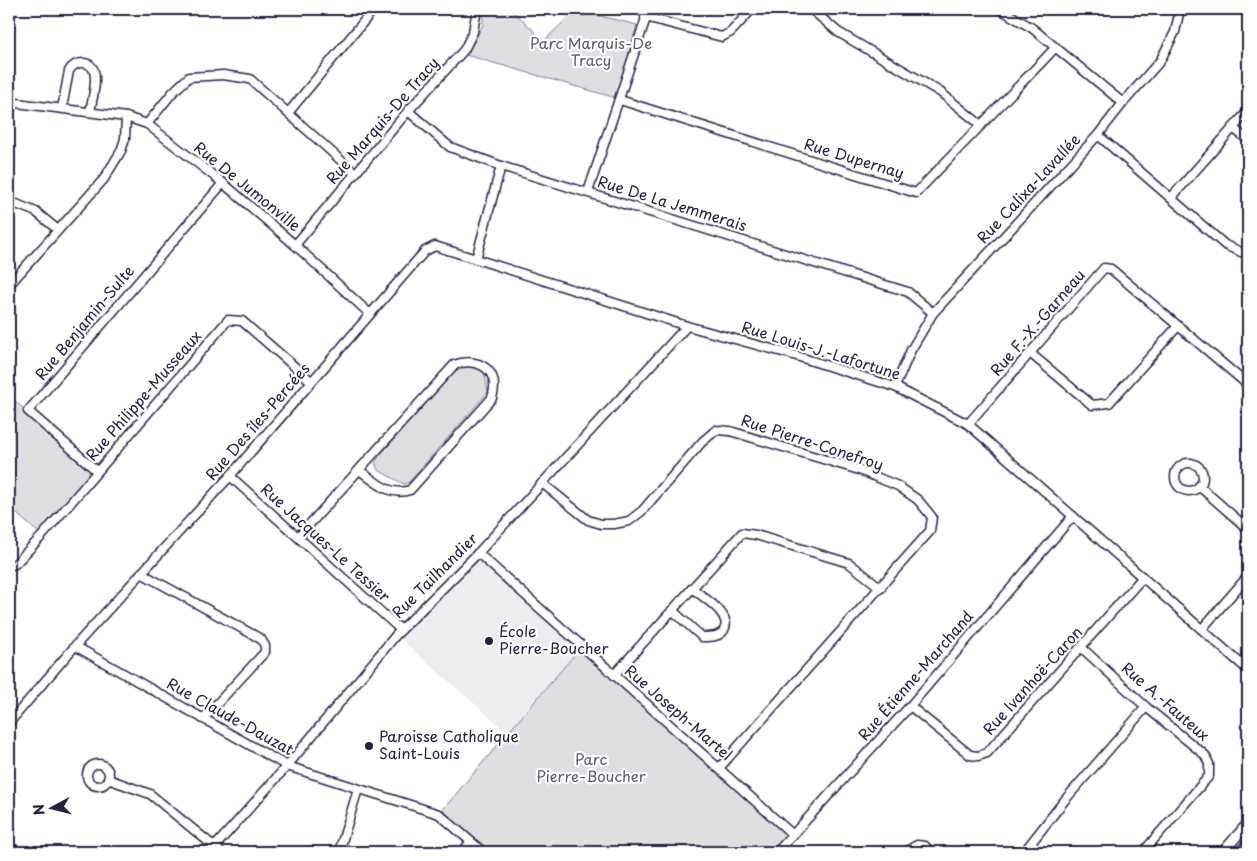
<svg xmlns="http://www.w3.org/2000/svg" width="1257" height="861" font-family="'Playpen Sans',sans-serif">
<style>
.built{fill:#eeeef1}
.green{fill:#dfdfe2;stroke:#80808e}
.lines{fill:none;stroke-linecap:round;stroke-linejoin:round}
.minor-casing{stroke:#22223b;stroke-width:11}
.tertiary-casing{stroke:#22223b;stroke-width:12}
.minor{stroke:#fff;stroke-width:8}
.tertiary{stroke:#fff;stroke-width:9}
.poi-dot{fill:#22223b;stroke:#fff;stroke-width:2}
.labels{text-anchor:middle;stroke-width:4.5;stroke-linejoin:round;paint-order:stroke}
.park-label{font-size:15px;fill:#5b5b6d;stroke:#fff}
.street-label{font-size:15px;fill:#22223b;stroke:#fff}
.poi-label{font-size:15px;fill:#22223b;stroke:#fff;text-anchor:start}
</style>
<rect width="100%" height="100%" fill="#fff"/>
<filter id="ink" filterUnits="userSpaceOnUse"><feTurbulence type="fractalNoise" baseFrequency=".02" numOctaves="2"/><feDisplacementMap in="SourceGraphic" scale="10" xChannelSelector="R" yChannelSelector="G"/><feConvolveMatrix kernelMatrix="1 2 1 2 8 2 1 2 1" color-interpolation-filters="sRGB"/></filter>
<g filter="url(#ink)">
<!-- built -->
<path class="built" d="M478,553l103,94 -72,87 -113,-99z"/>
<!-- green -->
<g class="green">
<path d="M483,9h28l33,32 32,-31 61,15 -21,73 -150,-43 17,-30z"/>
<path d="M472,366l12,6 4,20 -79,90 -5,2 -26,-14 -3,-7 5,-8 74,-83 7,-5z"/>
<path d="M9,396l88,75 -55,65 -33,-29z"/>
<path d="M581,647l211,187 -15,18h-294l-44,-38z"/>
</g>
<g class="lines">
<!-- minor casing -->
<g class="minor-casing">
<g id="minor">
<path d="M811,9l27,23 102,60 41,33"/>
<path d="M1000,9l32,19 91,75"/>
<path d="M645,17l77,20 9,-5 21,-23"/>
<path d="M620,100l296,93 140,-146"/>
<path d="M9,102l117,15 21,7 76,59 72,62 75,69"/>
<path d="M62,108l7,-37c3,-5 7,-8 13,-8 22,-1 10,36 8,49"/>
<path d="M408,111l42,36 51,19 407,126 25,21"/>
<path d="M288,113l86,-104"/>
<path d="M147,124l26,-32 16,-15 34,-2 27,4 105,94"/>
<path d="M1233,128l15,12"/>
<path d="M1098,135l127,110 23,10"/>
<path d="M588,192l61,-183"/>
<path d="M1171,198l77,-87"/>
<path d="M9,201l27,11 22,18"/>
<path d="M295,245l113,-134 56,-61 9,-18 4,-23"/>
<path d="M476,259l211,67 103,28 105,33 73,37 280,246"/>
<path d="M9,285l95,-106 17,-28 4,-12 1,-22"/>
<path d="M1030,353l62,52 17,-2 69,-77"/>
<path d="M895,387l16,-37 22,-37 165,-178 25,-32 37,-42 15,-29 5,-23"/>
<path d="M968,424l136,-156 7,1 137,116"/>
<circle cx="1189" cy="477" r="14"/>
<path d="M97,471l-69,-60 195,-228"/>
<path d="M230,476l171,154"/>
<path d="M542,483l46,37 13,4h13l15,-3 13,-10 60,-69 14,-12 14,1 129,39 39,16 20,14 14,17 -2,14 -210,236"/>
<path d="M1199,486l49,43"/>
<path d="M298,537l156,-172c24,-9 47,5 38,33l-82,92c-21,7 -35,-9 -51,-20"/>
<path d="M478,553l314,281"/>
<path d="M9,566l6,-2 27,-28 186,-216 14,1 69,60"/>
<path d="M141,573l120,66 4,7v6l-62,67"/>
<path d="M672,610l30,27c9,0 18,0 22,-7 9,-16 -22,-33 -32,-42"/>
<path d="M1202,629l46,-53"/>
<path d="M75,646l212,120 152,48 44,38"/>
<path d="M1082,648l64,59 59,48 4,9v12l-66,76"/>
<path d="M614,675l128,-142 14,2 93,28 32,25"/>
<path d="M910,706l60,49 8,1 9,-3 156,-176"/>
<path d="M9,723l66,-77 155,-170 195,-225 10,-5 41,13 25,-93"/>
<circle cx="98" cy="775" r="11"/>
<path d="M108,779l42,15 71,58"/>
<path d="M9,845l8,7"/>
<path d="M210,852l77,-86 109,-131 82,-82 209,-227"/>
<path d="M339,852l19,-63"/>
<path d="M462,852l9,-10"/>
<path d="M777,852l133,-146 163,-190"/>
<path d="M905,852l12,-7 8,1 6,6"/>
<path d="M1024,852l40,-51 82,-94"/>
</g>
</g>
<!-- tertiary casing -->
<g class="tertiary-casing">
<g id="tertiary">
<path d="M1223,852l25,-29"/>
<path d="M1240,852l8,-9"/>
</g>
</g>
<!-- minor -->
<use href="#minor" class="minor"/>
<!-- tertiary -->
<use href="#tertiary" class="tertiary"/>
</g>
</g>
<!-- markers -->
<g class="poi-dot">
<circle cx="489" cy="641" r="5"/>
<circle cx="369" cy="746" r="5"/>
</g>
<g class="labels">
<!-- park labels -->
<g class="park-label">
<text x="591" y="49">Parc Marquis-De<tspan x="591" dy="17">Tracy</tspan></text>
<text x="591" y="765">Parc<tspan x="591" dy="17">Pierre-Boucher</tspan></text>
</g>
<!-- street labels -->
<g class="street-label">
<text transform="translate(383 121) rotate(-49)" y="5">Rue Marquis-De Tracy</text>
<text transform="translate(854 159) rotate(17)" y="5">Rue Dupernay</text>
<text transform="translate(247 187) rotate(39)" y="5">Rue De Jumonville</text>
<text transform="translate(1029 189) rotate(-47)" y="5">Rue Calixa-Lavallée</text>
<text transform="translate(672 204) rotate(17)" y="5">Rue De La Jemmerais</text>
<text transform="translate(85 323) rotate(-50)" y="5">Rue Benjamin-Sulte</text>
<text transform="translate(1038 323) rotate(-49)" y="5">Rue F.-X.-Garneau</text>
<text transform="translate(821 351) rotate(17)" y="5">Rue Louis-J.-Lafortune</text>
<text transform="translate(144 396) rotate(-49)" y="5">Rue Philippe-Musseaux</text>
<text transform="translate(258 422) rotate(-49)" y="5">Rue Des îles-Percées</text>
<text transform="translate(812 443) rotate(18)" y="5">Rue Pierre-Conefroy</text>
<text transform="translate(325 543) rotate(42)" y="5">Rue Jacques-Le Tessier</text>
<text transform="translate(435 576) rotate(-45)" y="5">Rue Tailhandier</text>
<text transform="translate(916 676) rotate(-49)" y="5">Rue Étienne-Marchand</text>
<text transform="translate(1033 681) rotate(-48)" y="5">Rue Ivanhoë-Caron</text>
<text transform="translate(1165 702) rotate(41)" y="5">Rue A.-Fauteux</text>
<text transform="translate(678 713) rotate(41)" y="5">Rue Joseph-Martel</text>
<text transform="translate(230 717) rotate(29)" y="5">Rue Claude-Dauzat</text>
</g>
<!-- poi labels -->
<g class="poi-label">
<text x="499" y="637">École<tspan x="499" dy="17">Pierre-Boucher</tspan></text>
<text x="379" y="742">Paroisse Catholique<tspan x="379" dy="17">Saint-Louis</tspan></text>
</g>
</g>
<!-- margin -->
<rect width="1257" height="861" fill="none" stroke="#fff" stroke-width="30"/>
<rect x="15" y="15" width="1227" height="831" fill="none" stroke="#22223b" stroke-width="2" filter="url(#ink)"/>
<!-- north arrow -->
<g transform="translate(52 808) rotate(263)" stroke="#ffffff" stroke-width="4" paint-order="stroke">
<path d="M0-4L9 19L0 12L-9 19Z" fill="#22223b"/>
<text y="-8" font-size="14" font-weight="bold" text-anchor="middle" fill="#22223b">N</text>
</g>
</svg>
